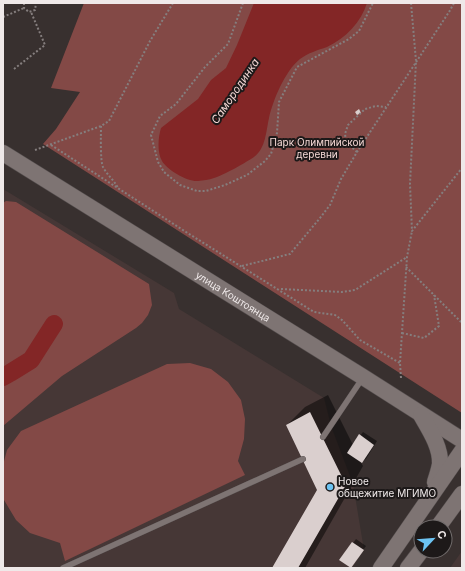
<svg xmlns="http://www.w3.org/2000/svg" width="465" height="571" font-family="Inter,sans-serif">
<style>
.built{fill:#463736}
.green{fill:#834946}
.water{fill:#832626}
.shadow{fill:#0007}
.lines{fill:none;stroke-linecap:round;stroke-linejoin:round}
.river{stroke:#832626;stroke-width:18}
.building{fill:#dacfce}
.lane-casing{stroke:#554e4e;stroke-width:6}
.secondary-casing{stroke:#554e4e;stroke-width:17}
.path{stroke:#857e7e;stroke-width:2;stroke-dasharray:2 2;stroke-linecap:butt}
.lane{stroke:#7e7473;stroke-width:5.5}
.secondary{stroke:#7e7473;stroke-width:16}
.poi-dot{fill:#6cc3f2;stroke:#1d1919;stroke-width:1.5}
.labels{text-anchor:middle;stroke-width:4;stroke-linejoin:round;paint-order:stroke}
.park-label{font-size:10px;fill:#f4d8d5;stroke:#1d1919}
.street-label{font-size:10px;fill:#efe9e9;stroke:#1d1919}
.poi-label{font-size:10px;fill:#efe9e9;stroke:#1d1919;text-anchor:start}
.water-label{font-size:11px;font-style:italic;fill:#f4d8d5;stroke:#1d1919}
</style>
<rect width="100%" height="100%" fill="#38302f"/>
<!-- built -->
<g class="built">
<path d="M3,189l171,104 5,16 145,89 7,28 22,58 11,66 -12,18h-349z"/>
<path d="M462,551v17h-12z"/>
</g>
<!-- green -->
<g class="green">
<path d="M84,3h378v410l-419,-269 13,-15 24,-37 -29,-4z"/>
<path d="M6,201l10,1 133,82 3,21 -4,10 -6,8 -6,5 -74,48 -59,50v-223z"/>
<path d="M190,363l21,6 17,13 13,18 4,19 -1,20 -6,22 7,14 -180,86 -5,-18 -30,-10 -14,-13 -12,-20 -1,-35 4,-15 14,-19 146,-67z"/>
</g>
<!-- water -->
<path class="water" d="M254,3h113c-6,19 -21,35 -40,44 -9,3 -19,6 -27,12 -15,12 -27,41 -31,59 -3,13 -3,30 -15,39 -7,5 -32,19 -40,21 -5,2 -11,2 -16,3 -10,1 -31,-11 -36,-20 -5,-9 -4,-23 -1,-33l37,-29 13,-19 15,-12 11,-23z"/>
<!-- shadow -->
<g class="shadow">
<path d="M328,395l25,50 10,-13 14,9 -11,18 -4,3 -2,-1 3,5 -58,102h-32l46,-78 -32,-65 18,-18z"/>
<path d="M356,539l10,7 -15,21 -10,-7z"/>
</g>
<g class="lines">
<!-- river -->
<path class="river" d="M3,377l7,-4 21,-13 23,-36"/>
</g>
<!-- building -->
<g class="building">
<path d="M359,109l2,4 -4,2 -2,-3z"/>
<path d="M310,412l36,73 -48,83h-26l45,-78 -31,-65z"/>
<path d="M359,434l15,11 -12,18 -15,-10z"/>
<path d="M352,542l12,8 -13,18 -12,-8z"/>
</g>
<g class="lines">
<!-- lane casing -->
<g class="lane-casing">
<g id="lane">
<path d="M323,437l39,-58"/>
<path d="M63,568l240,-109"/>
</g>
</g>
<!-- secondary casing -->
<g class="secondary-casing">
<g id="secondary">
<path id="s1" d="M3,153l360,224 99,63"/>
<path d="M421,415c8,14 20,32 19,49 -1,6 -3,12 -5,18"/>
<path d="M438,527l24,-33"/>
<path d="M381,568l81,-117"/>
<path d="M408,568l13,-17"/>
</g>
</g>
<!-- path -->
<g class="path">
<path d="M24,3v5l5,4 6,-2 1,-7"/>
<path d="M243,3l-15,41 -23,23 -29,37 -16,12 -9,19 7,27 6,10 16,13 17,6h9l19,-6 22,-10 18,-14 6,-7 6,-21 2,-31 18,-35 52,-28 10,-8 14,-28"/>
<path d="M411,3l5,58 -6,123 2,47 50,-63"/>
<path d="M3,17l21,-9"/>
<path d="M14,69l31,-24 -14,-33"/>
<path d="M101,126c0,9 -1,34 2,41 4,8 11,13 15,21"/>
<path d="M51,145l135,87 128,80 21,3 7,5 18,20 40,23"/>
<path d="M35,150l66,-24 8,-5 41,-80 23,-38"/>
<path d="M357,152l-11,-10 -1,-8 3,-9 17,-16 11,-3 10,1"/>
<path d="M242,266l48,-12 30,-36 10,-13 11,-26 16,-27 92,-140 5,-9"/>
<path d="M406,267l56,56"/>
<path d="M281,289l61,3 13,-2 52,-33"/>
<path d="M402,333l22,5 15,-12 -5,-31"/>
<path d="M401,378l-1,-15 7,-106 5,-26"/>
</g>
<!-- lane -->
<use href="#lane" class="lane"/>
<!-- secondary -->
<use href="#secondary" class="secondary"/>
</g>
<!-- markers -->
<circle class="poi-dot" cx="330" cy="487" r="4"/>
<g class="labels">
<!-- park labels -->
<g class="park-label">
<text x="317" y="146">Парк Олимпийской<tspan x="317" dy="12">деревни</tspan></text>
</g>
<!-- street labels -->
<g class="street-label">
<text dy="4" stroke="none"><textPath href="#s1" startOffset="271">улица Коштоянца</textPath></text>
</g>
<!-- poi labels -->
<g class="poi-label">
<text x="338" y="485">Новое<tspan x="338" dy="12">общежитие МГИМО</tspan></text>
</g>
<!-- water labels -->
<g class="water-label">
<text transform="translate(235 91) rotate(-56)" y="4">Самородинка</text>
</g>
</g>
<!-- border -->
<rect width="465" height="571" fill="none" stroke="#efe9e9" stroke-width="8"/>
<!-- north arrow -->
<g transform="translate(433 539) rotate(64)"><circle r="19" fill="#1d1919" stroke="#716c6c"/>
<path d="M0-3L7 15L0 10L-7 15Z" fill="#6cc3f2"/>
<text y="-6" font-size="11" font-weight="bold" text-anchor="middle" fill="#efe9e9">С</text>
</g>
</svg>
